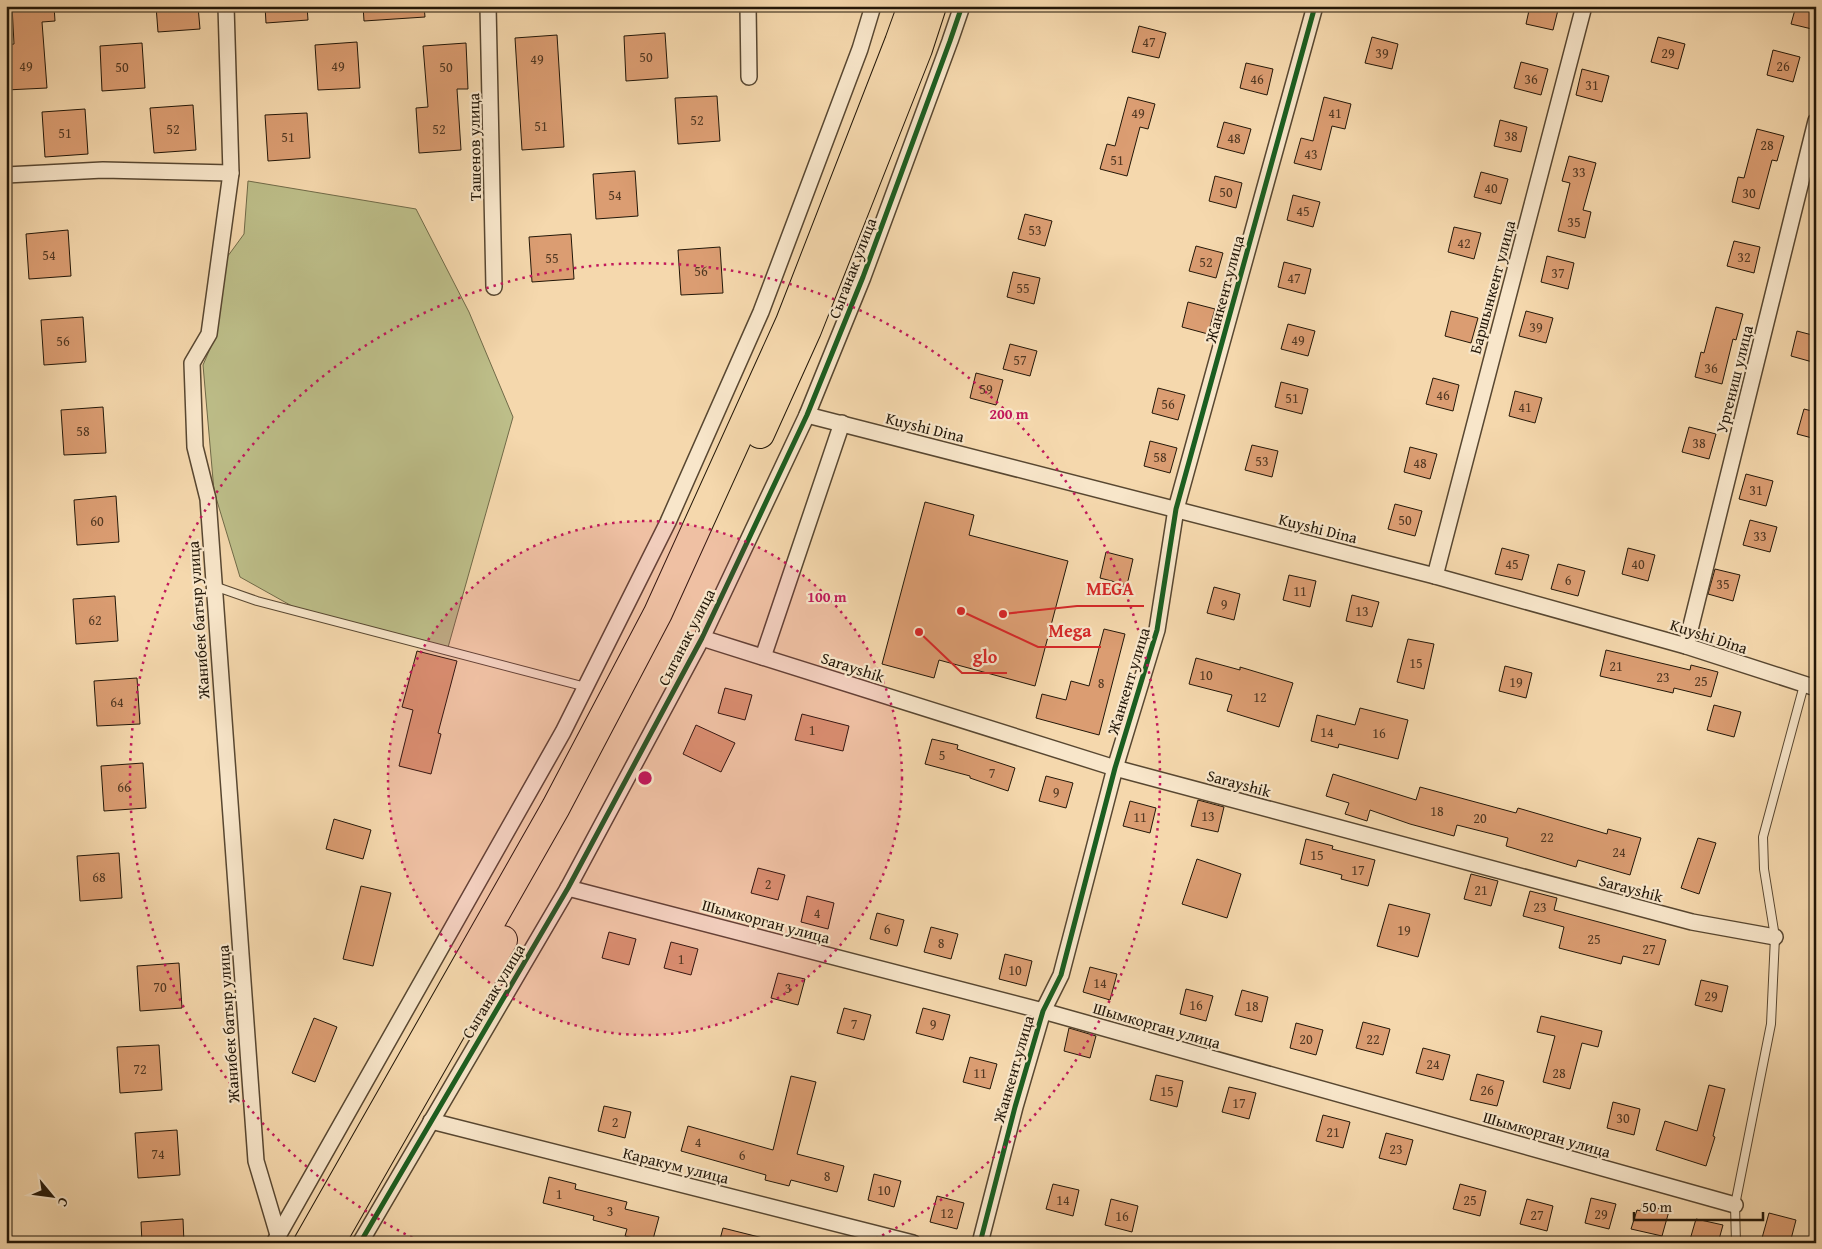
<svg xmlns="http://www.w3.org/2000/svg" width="1822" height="1249" font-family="'Gentium Book Plus',serif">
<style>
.green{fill:#bdbe89;stroke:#706a48}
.building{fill:#db9d72;stroke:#231708}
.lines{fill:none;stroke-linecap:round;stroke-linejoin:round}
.lane-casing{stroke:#584731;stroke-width:10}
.street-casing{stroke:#584731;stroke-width:18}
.highway-casing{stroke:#231708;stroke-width:30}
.lane{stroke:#f8e6ca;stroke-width:8}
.street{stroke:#f8e6ca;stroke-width:15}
.highway{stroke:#f5d8ad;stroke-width:28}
.cycleway-casing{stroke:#f8e6ca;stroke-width:8}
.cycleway{stroke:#1b5e20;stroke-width:5}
.ring{fill:none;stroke:#c2185b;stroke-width:2.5;stroke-dasharray:2.5 5}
.labels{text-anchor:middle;stroke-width:4.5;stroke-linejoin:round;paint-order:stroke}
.number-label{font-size:14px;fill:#513822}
.street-label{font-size:16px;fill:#231708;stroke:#f8e6ca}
.centre{fill:#c2185b;stroke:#f8e6ca;stroke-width:2.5}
.ring-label{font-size:15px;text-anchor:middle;font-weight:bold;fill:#c2185b;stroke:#f8e6ca;stroke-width:4.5;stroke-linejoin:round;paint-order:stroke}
.leader{fill:none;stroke:#d62828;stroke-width:2}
.callout-dot{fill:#d62828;stroke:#f8e6ca;stroke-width:2}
.callout-label{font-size:18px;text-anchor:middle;font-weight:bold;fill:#d62828;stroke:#f8e6ca;stroke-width:4.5;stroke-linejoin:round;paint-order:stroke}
</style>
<rect width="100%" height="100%" fill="#f5d8ad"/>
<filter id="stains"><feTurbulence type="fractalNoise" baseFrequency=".004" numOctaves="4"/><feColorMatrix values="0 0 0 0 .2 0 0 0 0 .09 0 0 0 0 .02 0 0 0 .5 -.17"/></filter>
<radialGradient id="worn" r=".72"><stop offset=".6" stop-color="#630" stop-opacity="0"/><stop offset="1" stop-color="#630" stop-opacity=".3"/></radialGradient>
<!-- green -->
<path class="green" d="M248,181l168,28 53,103 44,105 -66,234 -148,-41 -59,-33 -26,-86 -11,-126 13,-30 9,-75 19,-26z"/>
<!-- building -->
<g class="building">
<path d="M12,6h42l1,15 -13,1 5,66 -41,2v-45l8,-1z"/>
<path d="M156,6h42l2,23 -42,3z"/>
<path d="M265,6h42l1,14 -42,3z"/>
<path d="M363,6h61l1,11 -61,4z"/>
<path d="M1530,6h29l-6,24 -27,-6z"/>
<path d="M1796,6h20v24l-25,-6z"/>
<path d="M1139,26l27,7 -7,25 -27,-6z"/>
<path d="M665,33l3,45 -42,3 -2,-45z"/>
<path d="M557,35l7,112 -42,3 -7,-112z"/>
<path d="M1372,37l26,7 -6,25 -27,-6z"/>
<path d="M1658,37l27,7 -7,25 -27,-7z"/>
<path d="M357,42l3,46 -42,2 -3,-45z"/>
<path d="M142,43l3,45 -43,3 -2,-45z"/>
<path d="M466,43l2,46h-11l4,61 -42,3 -3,-45 12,-1 -5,-61z"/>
<path d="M1773,50l27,7 -7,25 -26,-7z"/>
<path d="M1521,62l27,7 -7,26 -27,-7z"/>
<path d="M1246,63l27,6 -6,26 -27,-7z"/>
<path d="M1582,69l27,7 -7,26 -26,-7z"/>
<path d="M717,96l3,45 -42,3 -3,-46z"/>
<path d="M1128,97l27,7 -7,25 -8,-2 -13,49 -27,-7 7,-25 8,2z"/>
<path d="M1324,97l27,7 -6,25 -13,-3 -11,44 -27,-7 7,-25 12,3z"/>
<path d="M193,105l3,45 -42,3 -4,-45z"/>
<path d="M85,109l3,45 -43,3 -3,-45z"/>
<path d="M307,113l3,45 -42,3 -3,-46z"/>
<path d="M1500,120l27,7 -6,25 -27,-6z"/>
<path d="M1224,122l27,7 -7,25 -27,-7z"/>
<path d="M1757,129l27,7 -7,25 -5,-1 -13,49 -27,-7 6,-25 6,1z"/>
<path d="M1569,156l27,7 -13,47 8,2 -6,26 -27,-7 12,-48 -8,-2z"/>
<path d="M635,171l3,45 -42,3 -3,-45z"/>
<path d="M1481,172l27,7 -7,25 -27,-7z"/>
<path d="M1215,176l27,7 -6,25 -27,-7z"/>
<path d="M1293,195l27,7 -7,25 -26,-7z"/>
<path d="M1025,214l27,7 -7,25 -27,-7z"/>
<path d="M1454,227l27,6 -7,26 -26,-7z"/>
<path d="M68,230l3,46 -42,3 -3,-45z"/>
<path d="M571,234l3,45 -42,3 -3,-45z"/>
<path d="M1734,241l26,6 -6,26 -27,-7z"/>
<path d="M1196,246l27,7 -7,25 -27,-7z"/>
<path d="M720,247l3,46 -42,2 -3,-45z"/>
<path d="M1547,256l27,7 -6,26 -27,-7z"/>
<path d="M1284,262l27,7 -6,25 -27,-7z"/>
<path d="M1013,272l27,6 -6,26 -27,-7z"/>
<path d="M1188,302l27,7 -7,25 -26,-7z"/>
<path d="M1716,307l27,7 -7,26 -3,-1 -11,45 -27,-7 6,-25 3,1z"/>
<path d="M1451,311l27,7 -7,25 -26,-7z"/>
<path d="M1526,311l27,7 -7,25 -27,-7z"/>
<path d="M83,317l3,45 -42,3 -3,-45z"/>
<path d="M1288,324l27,7 -7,25 -27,-7z"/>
<path d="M1797,331l19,5v27l-25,-7z"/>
<path d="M1010,344l27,7 -7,25 -27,-7z"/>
<path d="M976,373l27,7 -7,25 -26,-7z"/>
<path d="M1433,378l26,7 -6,26 -27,-7z"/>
<path d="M1281,382l27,7 -6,25 -27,-7z"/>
<path d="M1158,388l27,7 -7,25 -26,-7z"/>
<path d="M1515,391l27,7 -7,25 -26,-7z"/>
<path d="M103,407l3,46 -42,2 -3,-45z"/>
<path d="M1804,409l12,3v27l-19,-5z"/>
<path d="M1689,427l27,7 -7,25 -27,-7z"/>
<path d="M1150,441l27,7 -7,25 -26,-7z"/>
<path d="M1252,445l26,6 -6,26 -27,-7z"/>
<path d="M1410,447l27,7 -7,25 -26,-7z"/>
<path d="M1746,474l27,7 -7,25 -27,-7z"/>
<path d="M116,496l3,46 -42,3 -3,-45z"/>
<path d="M925,502l49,13 -5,20 99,26 -33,125 -96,-26 -5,18 -52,-14z"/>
<path d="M1395,504l27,7 -7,25 -27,-7z"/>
<path d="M1750,520l27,7 -7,25 -27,-7z"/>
<path d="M1502,548l27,7 -7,25 -27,-6z"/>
<path d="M1628,548l27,7 -7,26 -26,-7z"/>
<path d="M1106,552l27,7 -6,26 -27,-7z"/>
<path d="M1558,564l27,7 -7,25 -27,-7z"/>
<path d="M1715,569l25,6 -7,26 -25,-7z"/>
<path d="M1289,575l27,6 -6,26 -27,-7z"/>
<path d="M1214,587l26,7 -6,26 -27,-7z"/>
<path d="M1352,595l27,7 -7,25 -26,-6z"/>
<path d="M115,596l3,45 -42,3 -3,-45z"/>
<path d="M1104,629l21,5 -26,101 -63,-17 6,-24 24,6 5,-19 18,5z"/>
<path d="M1408,639l26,5 -10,45 -27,-7z"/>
<path d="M1606,650l84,20 1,-5 27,7 -7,25 -37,-9 -1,5 -73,-17z"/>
<path d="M417,651l40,10 -19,72 3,1 -10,40 -32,-8 14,-56 -11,-3z"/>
<path d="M1196,658l44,12v-3l53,16 -14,44 -52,-16 5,-16 -43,-11z"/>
<path d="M1505,666l27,7 -6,25 -27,-7z"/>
<path d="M137,678l3,46 -43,2 -3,-45z"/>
<path d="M725,688l27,7 -7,25 -27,-7z"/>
<path d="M1714,705l27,7 -7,25 -27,-7z"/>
<path d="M1360,708l48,12 -10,39 -59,-15 -1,4 -27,-7 6,-26 38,10z"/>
<path d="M802,714l47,12 -6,25 -48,-11z"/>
<path d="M696,725l39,18 -14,29 -38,-18z"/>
<path d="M932,739l26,6 -1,4 58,19 -7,23 -38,-13v-2l-45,-12z"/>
<path d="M143,763l3,45 -42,3 -3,-45z"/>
<path d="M1333,774l83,26 4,-13 96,26 2,-5 89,26 1,-5 33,9 -11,37 -52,-15 -2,7 -70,-21 2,-8 -51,-13 -3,11 -44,-12 -40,-14 -3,11 -22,-7 4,-11 -23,-7z"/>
<path d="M1046,776l27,7 -7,25 -27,-7z"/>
<path d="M1198,800l26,7 -6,25 -27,-6z"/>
<path d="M1130,801l26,7 -6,25 -27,-7z"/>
<path d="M334,819l37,11 -8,29 -37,-10z"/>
<path d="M1698,838l18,5 -17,51 -18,-6z"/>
<path d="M1306,839l27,7 -1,3 43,11 -7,26 -27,-7 1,-4 -42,-11z"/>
<path d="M119,853l3,45 -42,3 -3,-45z"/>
<path d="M1197,859l44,15 -14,44 -45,-14z"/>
<path d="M758,868l27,7 -7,25 -27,-7z"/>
<path d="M1471,874l27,7 -7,25 -27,-7z"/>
<path d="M361,886l30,7 -18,73 -30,-7z"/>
<path d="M1530,891l27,7 -3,12 112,30 -7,25 -36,-9 -2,8 -62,-16 5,-21 -41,-11z"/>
<path d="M807,896l27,7 -6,26 -27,-7z"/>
<path d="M1389,904l41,10 -12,43 -41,-11z"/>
<path d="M877,913l27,7 -7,26 -27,-7z"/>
<path d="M931,927l27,7 -7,25 -27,-7z"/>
<path d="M609,932l27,7 -7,26 -27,-7z"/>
<path d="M671,942l27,7 -7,26 -27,-7z"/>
<path d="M1005,954l27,7 -6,25 -27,-7z"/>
<path d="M179,963l3,45 -42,3 -3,-45z"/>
<path d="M1090,967l27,7 -7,26 -27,-8z"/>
<path d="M778,973l27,6 -7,26 -27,-7z"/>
<path d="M1701,980l27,6 -6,26 -27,-7z"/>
<path d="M1186,989l27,7 -7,25 -26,-7z"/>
<path d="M1242,990l26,7 -6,25 -27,-7z"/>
<path d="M844,1008l27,7 -7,25 -27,-7z"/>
<path d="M923,1008l27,7 -7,25 -27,-7z"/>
<path d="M1541,1016l61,15 -4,16 -16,-4 -12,46 -27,-7 12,-46 -18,-4z"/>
<path d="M314,1018l23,9 -22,55 -23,-9z"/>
<path d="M1363,1022l27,7 -7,26 -27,-7z"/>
<path d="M1296,1023l27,7 -7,25 -26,-7z"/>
<path d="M1069,1028l27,8 -6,22 -26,-7z"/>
<path d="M159,1045l3,45 -42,3 -3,-46z"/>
<path d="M1423,1048l27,7 -7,25 -27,-7z"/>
<path d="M970,1057l27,7 -7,25 -27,-7z"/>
<path d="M1477,1074l27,7 -7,25 -27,-6z"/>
<path d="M1156,1075l27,6 -6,26 -27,-7z"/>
<path d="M791,1076l25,6 -19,72 47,12 -7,26 -46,-12 -2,6 -24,-6 1,-5 -85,-24 7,-25 85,24z"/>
<path d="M1709,1085l16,4 -12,47 2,1 -9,29 -50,-16 9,-29 32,10z"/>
<path d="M1229,1087l27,6 -7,26 -27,-7z"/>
<path d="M1613,1102l27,7 -6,26 -27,-7z"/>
<path d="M604,1106l27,6 -6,26 -27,-7z"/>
<path d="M1323,1115l27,7 -7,26 -27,-7z"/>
<path d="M177,1130l3,45 -42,3 -3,-45z"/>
<path d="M1386,1133l27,7 -7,25 -27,-7z"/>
<path d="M874,1174l27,7 -7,26 -26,-7z"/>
<path d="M549,1177l27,7 -1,5 52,13 -2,7 34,8 -7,26 -27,-7 2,-7 -34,-9 1,-4 -51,-13z"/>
<path d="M1053,1184l26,6 -6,26 -27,-7z"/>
<path d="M1460,1184l26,7 -6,25 -27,-7z"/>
<path d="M937,1196l27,7 -7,26 -27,-7z"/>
<path d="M1591,1198l25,6 -7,25 -24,-6z"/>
<path d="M1111,1199l27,7 -6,26 -27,-7z"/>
<path d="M1527,1199l26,7 -6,25 -27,-7z"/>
<path d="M1642,1204l27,7 -7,25 -31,-7 6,-19 4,1z"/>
<path d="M1769,1213l27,7 -6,23h-11l-17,-5z"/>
<path d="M183,1219l1,24h-42l-1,-21z"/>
<path d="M1696,1219l27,6 -5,18h-29z"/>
<path d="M723,1228l40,10 -1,5h-43z"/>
</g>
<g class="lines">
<!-- lane casing -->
<g class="lane-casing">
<g id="lane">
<path d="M214,586l43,15 329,86"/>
<path d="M1736,1243l-1,-38 36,-181 4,-87 -11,-68 -1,-32 41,-152"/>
</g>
</g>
<!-- street casing -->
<g class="street-casing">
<g id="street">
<path d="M226,6l5,167 -22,161 -17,29 3,84 13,52 48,662 22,74"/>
<path d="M488,6l6,281"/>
<path d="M748,6l1,71"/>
<path d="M6,175l97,-5 128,3"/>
<path d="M807,415l628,161 251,70 130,42"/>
<path d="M1435,576l149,-570"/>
<path d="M702,638l413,130 577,154 83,15"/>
<path d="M1686,646l130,-525"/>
<path d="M763,657l79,-234"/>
<path d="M568,888l475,123 692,194"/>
<path d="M431,1121l482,122"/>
<path d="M274,1243l289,-511 105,-210 93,-210 99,-263 13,-43"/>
<path d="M360,1243l208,-355 134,-250 105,-223 56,-138 87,-236 12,-35"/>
<path d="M980,1243l35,-136 28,-96 18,-36 54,-207 42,-138 19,-121 139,-503"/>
</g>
</g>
<!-- highway casing -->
<g class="highway-casing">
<g id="highway">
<path d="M760,434l47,-104 111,-281 14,-43"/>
<path d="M308,1243l248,-436 102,-194 132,-291 109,-280 13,-36"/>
<path d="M330,1243l173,-303"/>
</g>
</g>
<!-- lane -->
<use href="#lane" class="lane"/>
<!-- street -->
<use href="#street" class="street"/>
<!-- highway -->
<use href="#highway" class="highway"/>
<!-- cycleway casing -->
<g class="cycleway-casing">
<g id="cycleway">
<path d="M360,1243l208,-355 134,-250 105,-223 56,-138 87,-236 12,-35"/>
<path d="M980,1243l35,-136 28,-96 18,-36 54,-207 42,-138 19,-121 139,-503"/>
</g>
</g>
<!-- cycleway -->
<use href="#cycleway" class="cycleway"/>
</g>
<!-- distance rings -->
<circle cx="645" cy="778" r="257" fill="#c2185b" fill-opacity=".12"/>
<g class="ring">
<circle cx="645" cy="778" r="257"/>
<path d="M419 1241A515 515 0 1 1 871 1241"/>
</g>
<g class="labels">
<!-- number labels -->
<g class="number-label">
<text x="1149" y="47">47</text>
<text x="1382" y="58">39</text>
<text x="1668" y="58">29</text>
<text x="646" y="62">50</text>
<text x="537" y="64">49</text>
<text x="26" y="71">49</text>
<text x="338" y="71">49</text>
<text x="1783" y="71">26</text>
<text x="122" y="72">50</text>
<text x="446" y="72">50</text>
<text x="1257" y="84">46</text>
<text x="1531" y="84">36</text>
<text x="1592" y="90">31</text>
<text x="1138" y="118">49</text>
<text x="1335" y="118">41</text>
<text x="697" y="125">52</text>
<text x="541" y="131">51</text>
<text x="173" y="134">52</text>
<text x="439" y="134">52</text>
<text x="65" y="138">51</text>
<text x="1511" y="141">38</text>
<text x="288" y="142">51</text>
<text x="1234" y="143">48</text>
<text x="1767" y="150">28</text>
<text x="1311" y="159">43</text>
<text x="1117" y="165">51</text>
<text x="1579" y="177">33</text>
<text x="1491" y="193">40</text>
<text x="1226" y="197">50</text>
<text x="1749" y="198">30</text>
<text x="615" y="200">54</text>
<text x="1303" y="216">45</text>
<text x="1574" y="227">35</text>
<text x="1035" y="235">53</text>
<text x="1464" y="248">42</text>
<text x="49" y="260">54</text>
<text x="1744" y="262">32</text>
<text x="552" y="263">55</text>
<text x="1206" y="267">52</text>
<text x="701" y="276">56</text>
<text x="1558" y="278">37</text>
<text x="1294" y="283">47</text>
<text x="1023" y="293">55</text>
<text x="1536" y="332">39</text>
<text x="1298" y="345">49</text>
<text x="63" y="346">56</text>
<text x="1020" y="365">57</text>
<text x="1711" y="373">36</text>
<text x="986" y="394">59</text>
<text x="1443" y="400">46</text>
<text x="1292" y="403">51</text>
<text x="1168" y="409">56</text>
<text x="1525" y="412">41</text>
<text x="83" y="436">58</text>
<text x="1699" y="448">38</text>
<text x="1160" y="462">58</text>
<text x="1262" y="466">53</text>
<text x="1420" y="468">48</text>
<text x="1756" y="495">31</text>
<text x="1405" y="525">50</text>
<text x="97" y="526">60</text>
<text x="1760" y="541">33</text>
<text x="1512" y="569">45</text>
<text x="1638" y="569">40</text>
<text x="1568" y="585">6</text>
<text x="1723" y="589">35</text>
<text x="1300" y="596">11</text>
<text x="1224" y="609">9</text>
<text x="1362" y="616">13</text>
<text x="95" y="625">62</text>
<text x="1416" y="668">15</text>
<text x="1616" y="671">21</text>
<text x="1206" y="680">10</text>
<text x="1663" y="682">23</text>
<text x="1701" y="686">25</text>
<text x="1516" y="687">19</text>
<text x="1101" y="688">8</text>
<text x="1260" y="702">12</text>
<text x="117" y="707">64</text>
<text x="812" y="735">1</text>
<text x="1327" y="737">14</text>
<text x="1379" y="738">16</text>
<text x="942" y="760">5</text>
<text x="992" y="778">7</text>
<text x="124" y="792">66</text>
<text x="1056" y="797">9</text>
<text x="1437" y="816">18</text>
<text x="1208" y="821">13</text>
<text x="1140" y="822">11</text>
<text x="1480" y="823">20</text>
<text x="1547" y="842">22</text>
<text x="1619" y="857">24</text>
<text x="1317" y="860">15</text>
<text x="1358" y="875">17</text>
<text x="99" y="882">68</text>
<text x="768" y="889">2</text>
<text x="1481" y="895">21</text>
<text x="1540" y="912">23</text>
<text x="817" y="918">4</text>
<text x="887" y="934">6</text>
<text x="1404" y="935">19</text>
<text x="1594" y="944">25</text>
<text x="941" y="948">8</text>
<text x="1649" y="954">27</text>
<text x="681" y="964">1</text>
<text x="1015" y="975">10</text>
<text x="1100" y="988">14</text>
<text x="160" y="992">70</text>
<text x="788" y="993">3</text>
<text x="1711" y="1001">29</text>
<text x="1196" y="1010">16</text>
<text x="1252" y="1011">18</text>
<text x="854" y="1029">7</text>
<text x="933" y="1029">9</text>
<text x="1306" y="1044">20</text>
<text x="1373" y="1044">22</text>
<text x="1433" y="1069">24</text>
<text x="140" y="1074">72</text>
<text x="980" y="1078">11</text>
<text x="1559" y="1078">28</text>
<text x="1487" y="1095">26</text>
<text x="1167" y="1096">15</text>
<text x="1239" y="1108">17</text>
<text x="1623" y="1123">30</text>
<text x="615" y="1127">2</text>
<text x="1333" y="1137">21</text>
<text x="698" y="1147">4</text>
<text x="1396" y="1154">23</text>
<text x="158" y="1159">74</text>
<text x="742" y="1160">6</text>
<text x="827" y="1181">8</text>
<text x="884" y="1195">10</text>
<text x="559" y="1199">1</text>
<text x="1063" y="1205">14</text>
<text x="1470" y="1205">25</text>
<text x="610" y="1216">3</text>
<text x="947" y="1218">12</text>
<text x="1601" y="1219">29</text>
<text x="1537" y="1220">27</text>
<text x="1122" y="1221">16</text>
</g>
<!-- street labels -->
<g class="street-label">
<text transform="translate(474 147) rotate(-91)" y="6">Ташенов улица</text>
<text transform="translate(852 268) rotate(-69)" y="6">Сыганак улица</text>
<text transform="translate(1492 287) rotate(-75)" y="6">Баршынкент улица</text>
<text transform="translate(1224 289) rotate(-75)" y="6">Жанкент улица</text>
<text transform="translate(1734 379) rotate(-76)" y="6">Ургениш улица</text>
<text transform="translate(925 427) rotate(14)" y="6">Kuyshi Dina</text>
<text transform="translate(1318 528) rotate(14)" y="6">Kuyshi Dina</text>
<text transform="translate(198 620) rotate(-94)" y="6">Жанибек батыр улица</text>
<text transform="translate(1709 636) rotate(18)" y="6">Kuyshi Dina</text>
<text transform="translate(686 637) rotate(-63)" y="6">Сыганак улица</text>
<text transform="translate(853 667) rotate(18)" y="6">Sarayshik</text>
<text transform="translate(1128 681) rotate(-73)" y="6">Жанкент улица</text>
<text transform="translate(1239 783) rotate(15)" y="6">Sarayshik</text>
<text transform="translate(1631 888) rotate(15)" y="6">Sarayshik</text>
<text transform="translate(766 921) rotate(15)" y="6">Шымкорган улица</text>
<text transform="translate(493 991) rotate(-59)" y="6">Сыганак улица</text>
<text transform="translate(228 1024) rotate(-94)" y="6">Жанибек батыр улица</text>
<text transform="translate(1157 1025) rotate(16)" y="6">Шымкорган улица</text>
<text transform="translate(1013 1069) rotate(-74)" y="6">Жанкент улица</text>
<text transform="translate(1547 1134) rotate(16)" y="6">Шымкорган улица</text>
<text transform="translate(676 1165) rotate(14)" y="6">Каракум улица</text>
</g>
</g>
<circle cx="645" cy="778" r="8" class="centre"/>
<g class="ring-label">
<text x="1009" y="419">200 m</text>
<text x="827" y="602">100 m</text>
</g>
<!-- callouts -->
<path class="leader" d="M1003 614L1077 606H1144M961 611L1038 647H1101M919 632L962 673H1007"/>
<g class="callout-dot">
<circle cx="1003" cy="614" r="5"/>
<circle cx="961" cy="611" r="5"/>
<circle cx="919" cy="632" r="5"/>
</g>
<g class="callout-label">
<text x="1110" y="595">MEGA</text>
<text x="1070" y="637">Mega</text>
<text x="985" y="663">glo</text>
</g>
<!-- margin -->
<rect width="1822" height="1249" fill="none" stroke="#f5d8ad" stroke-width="25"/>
<rect x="8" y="8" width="1807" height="1234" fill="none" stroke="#231708" stroke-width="2.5"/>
<rect x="12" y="12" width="1797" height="1224" fill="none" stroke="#231708"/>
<!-- north arrow -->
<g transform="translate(52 1196) rotate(119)" stroke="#f8e6ca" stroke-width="4" paint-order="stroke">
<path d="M0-4L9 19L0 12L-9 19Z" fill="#231708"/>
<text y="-8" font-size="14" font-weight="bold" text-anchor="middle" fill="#231708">С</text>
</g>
<!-- scale -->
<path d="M1634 1212v8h129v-8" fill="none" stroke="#231708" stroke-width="2.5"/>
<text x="1642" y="1212" font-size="15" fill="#231708" stroke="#f8e6ca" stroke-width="4" paint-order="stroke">50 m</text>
<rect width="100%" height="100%" filter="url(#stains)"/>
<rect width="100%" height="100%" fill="url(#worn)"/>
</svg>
